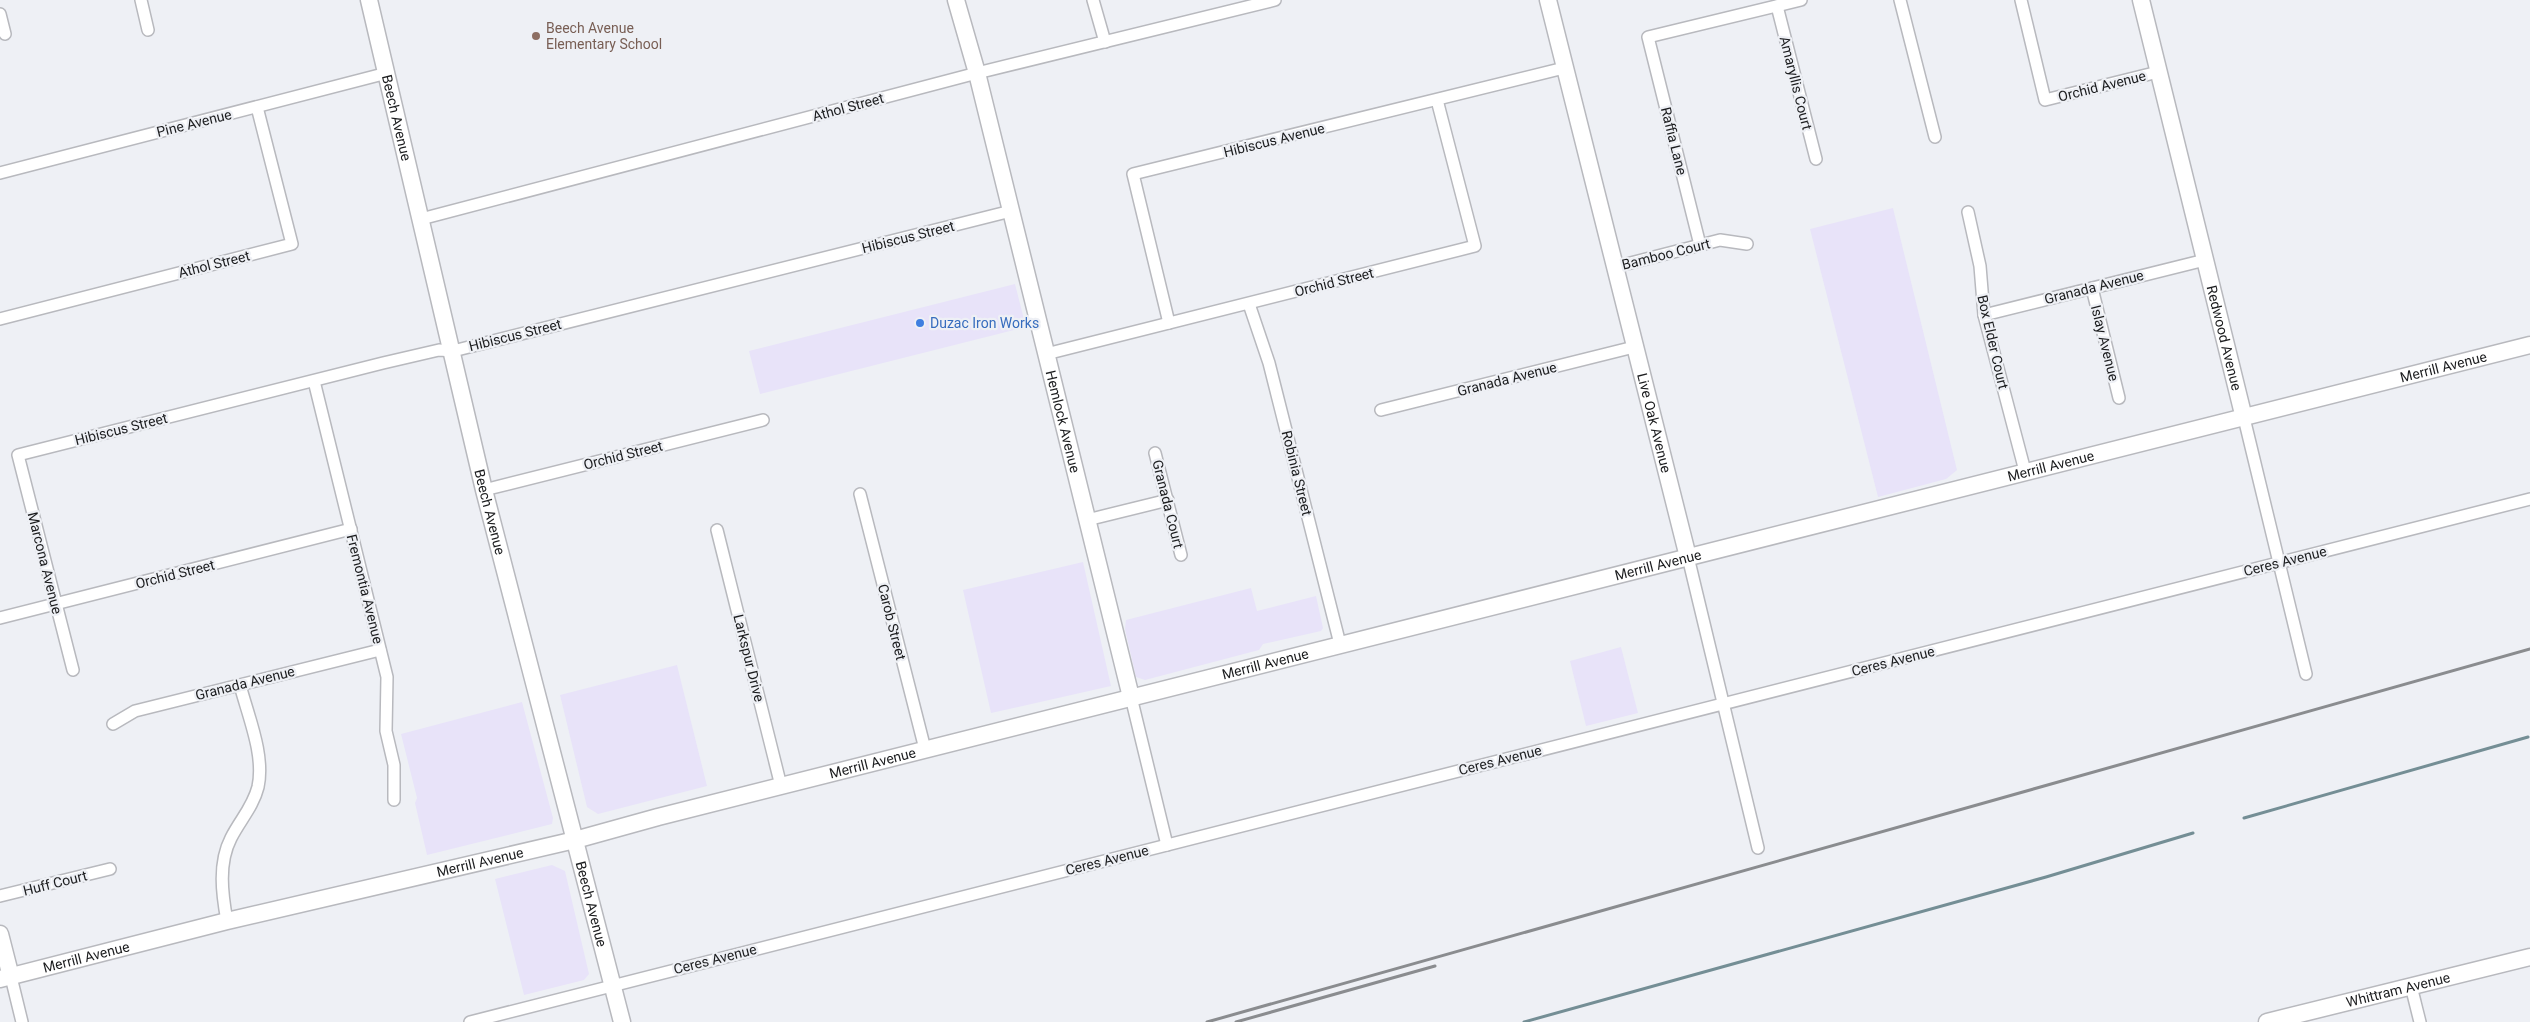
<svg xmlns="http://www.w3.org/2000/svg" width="2530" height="1022" font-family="Roboto,sans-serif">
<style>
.commercial{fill:#e8e3f9}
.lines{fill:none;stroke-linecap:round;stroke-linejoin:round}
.stream{stroke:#748e95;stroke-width:3}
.street-casing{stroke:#b8b9be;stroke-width:14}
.secondary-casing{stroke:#b8b9be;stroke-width:19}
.street{stroke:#fff;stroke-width:11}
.secondary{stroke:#fff;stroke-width:16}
.rail{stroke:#8a8c8f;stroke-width:3}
.education-dot{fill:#8d6e63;stroke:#eef0f5;stroke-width:2}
.shop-dot{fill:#3f7fe0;stroke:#eef0f5;stroke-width:2}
.labels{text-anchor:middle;stroke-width:4.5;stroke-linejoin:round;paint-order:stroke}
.education-label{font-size:14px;fill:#785e54;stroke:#eef0f5;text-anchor:start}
.street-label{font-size:14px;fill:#1b1c1e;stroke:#eef0f5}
.shop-label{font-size:14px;fill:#366cbe;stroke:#eef0f5;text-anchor:start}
</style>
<rect width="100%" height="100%" fill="#eef0f5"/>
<!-- commercial -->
<g class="commercial">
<path d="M1893,208l64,262 -11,9 -68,18 -68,-268z"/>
<path d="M1015,284l11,43 -266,67 -11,-43z"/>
<path d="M1083,562l28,124 -120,27 -28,-123z"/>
<path d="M1251,588l6,23 59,-15 7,32 -2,3 -58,13 -4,6 -114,30 -9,-3 -11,-48 1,-9z"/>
<path d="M1621,647l17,66 -52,13 -16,-65z"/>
<path d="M677,665l30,121 -109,28 -11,-7 -27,-112z"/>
<path d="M522,702l31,116 -1,6 -125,31 -12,-52 2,-5 -16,-64z"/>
<path d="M552,865l13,6 24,103 -5,6 -60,15 -29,-116z"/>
</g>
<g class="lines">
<!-- stream -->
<g class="stream">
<path d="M2244,818l284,-81"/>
<path d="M1524,1022l522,-145 147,-44"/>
</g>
<!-- street casing -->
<g class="street-casing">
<g id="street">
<path d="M141,0l7,30"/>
<path d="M1093,0l12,42"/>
<path d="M1900,0l35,137"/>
<path d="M2021,0l24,100 113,-28"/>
<path d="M1777,6l39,153"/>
<path d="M0,14l5,20"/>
<path d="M0,173l387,-100"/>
<path d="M1968,212l12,54 4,49 41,156"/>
<path d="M421,219l556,-146 298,-73"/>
<path d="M1700,245l-52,-208 153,-37"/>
<path d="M1615,267l105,-27 27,4"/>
<path d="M2092,288l27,110"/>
<path d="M1249,304l20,59 71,281"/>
<path d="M1984,315l221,-55"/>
<path d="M0,319l292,-75 -35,-137"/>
<path d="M1169,323l-36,-149 431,-106"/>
<path d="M1046,354l429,-108 -38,-146"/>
<path d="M314,381l73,296 -1,54 8,34v35"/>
<path d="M1381,410l253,-63"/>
<path d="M2244,418l62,256"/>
<path d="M1155,453l26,102"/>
<path d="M484,490l279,-70"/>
<path d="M860,494l65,255"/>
<path d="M1087,520l81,-20"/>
<path d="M717,530l64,256"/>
<path d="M1688,557l70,291"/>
<path d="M0,618l351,-89"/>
<path d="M73,670l-55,-215 365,-92 56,-13 14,1 558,-140"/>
<path d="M1131,697l36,148"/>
<path d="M113,724l22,-13 245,-61"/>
<path d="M0,896l110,-27"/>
<path d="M227,921c-5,-27 -9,-58 4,-83 9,-18 22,-31 27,-51 7,-32 -10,-71 -18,-102"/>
<path d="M11,977l11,45"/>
<path d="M2411,986l9,36"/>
<path d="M470,1022l2060,-523"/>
</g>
</g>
<!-- secondary casing -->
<g class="secondary-casing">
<g id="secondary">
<path id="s1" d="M369,0l115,490 138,532"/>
<path id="s2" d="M956,0l21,73 154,624"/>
<path id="s3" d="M1548,0l140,557"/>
<path id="s4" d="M2141,0l103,418"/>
<path d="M0,934l11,43"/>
<path id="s5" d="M0,979l227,-58 348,-81 83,-23 1872,-472"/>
<path id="s6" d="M2267,1022l263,-65"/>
</g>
</g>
<!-- street -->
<use href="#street" class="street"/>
<!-- secondary -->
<use href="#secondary" class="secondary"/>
<!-- rail -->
<g class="rail">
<path d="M1207,1022l1323,-373"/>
<path d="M1236,1022l199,-56"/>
</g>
</g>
<!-- markers -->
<circle class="education-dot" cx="536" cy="36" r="5"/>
<circle class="shop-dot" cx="920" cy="323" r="5"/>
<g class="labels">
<!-- education labels -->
<g class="education-label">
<text x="546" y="33">Beech Avenue<tspan x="546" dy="16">Elementary School</tspan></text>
</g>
<!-- street labels -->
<g class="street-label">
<text transform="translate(1796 83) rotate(76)" y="5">Amaryllis Court</text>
<text transform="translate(2102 86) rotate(-14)" y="5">Orchid Avenue</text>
<text transform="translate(848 107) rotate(-15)" y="5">Athol Street</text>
<text dy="5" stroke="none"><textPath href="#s1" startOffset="121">Beech Avenue</textPath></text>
<text transform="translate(194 123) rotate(-14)" y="5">Pine Avenue</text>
<text transform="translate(1274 140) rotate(-14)" y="5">Hibiscus Avenue</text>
<text transform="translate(1674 141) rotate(76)" y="5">Raffia Lane</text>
<text transform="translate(908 237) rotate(-14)" y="5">Hibiscus Street</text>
<text transform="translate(1666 254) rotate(-14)" y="5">Bamboo Court</text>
<text transform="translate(214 264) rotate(-14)" y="5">Athol Street</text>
<text transform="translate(1334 282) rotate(-14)" y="5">Orchid Street</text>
<text transform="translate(2094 287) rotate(-14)" y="5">Granada Avenue</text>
<text transform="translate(515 335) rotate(-14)" y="5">Hibiscus Street</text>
<text dy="5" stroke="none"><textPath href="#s4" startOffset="348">Redwood Avenue</textPath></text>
<text transform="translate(1993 342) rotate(77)" y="5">Box Elder Court</text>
<text transform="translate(2105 343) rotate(76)" y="5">Islay Avenue</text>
<text dy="5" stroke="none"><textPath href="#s5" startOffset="2519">Merrill Avenue</textPath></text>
<text transform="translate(1507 379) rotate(-14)" y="5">Granada Avenue</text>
<text dy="5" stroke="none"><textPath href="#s2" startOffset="435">Hemlock Avenue</textPath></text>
<text dy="5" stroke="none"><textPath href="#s3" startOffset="436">Live Oak Avenue</textPath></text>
<text transform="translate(121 429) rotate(-14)" y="5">Hibiscus Street</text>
<text transform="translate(623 455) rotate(-14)" y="5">Orchid Street</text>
<text dy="5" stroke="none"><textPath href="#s5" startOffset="2114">Merrill Avenue</textPath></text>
<text transform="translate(1297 473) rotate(76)" y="5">Robinia Street</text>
<text transform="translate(1168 504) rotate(76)" y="5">Granada Court</text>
<text dy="5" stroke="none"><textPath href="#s1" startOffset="526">Beech Avenue</textPath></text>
<text transform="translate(2285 561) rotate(-14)" y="5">Ceres Avenue</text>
<text transform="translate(45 563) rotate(76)" y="5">Marcona Avenue</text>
<text dy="5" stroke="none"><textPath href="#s5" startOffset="1709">Merrill Avenue</textPath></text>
<text transform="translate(175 574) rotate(-14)" y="5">Orchid Street</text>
<text transform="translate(365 589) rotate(76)" y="5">Fremontia Avenue</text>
<text transform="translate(892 622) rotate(76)" y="5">Carob Street</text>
<text transform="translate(749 658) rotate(76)" y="5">Larkspur Drive</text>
<text transform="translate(1893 661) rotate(-14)" y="5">Ceres Avenue</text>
<text dy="5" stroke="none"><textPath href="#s5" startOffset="1304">Merrill Avenue</textPath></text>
<text transform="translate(245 683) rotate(-14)" y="5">Granada Avenue</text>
<text transform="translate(1500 760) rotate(-14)" y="5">Ceres Avenue</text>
<text dy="5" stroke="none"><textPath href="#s5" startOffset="899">Merrill Avenue</textPath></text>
<text transform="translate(1107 860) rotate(-14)" y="5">Ceres Avenue</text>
<text dy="5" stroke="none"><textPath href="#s5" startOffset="494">Merrill Avenue</textPath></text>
<text transform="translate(55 883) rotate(-14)" y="5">Huff Court</text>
<text dy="5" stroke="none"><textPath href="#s1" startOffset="931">Beech Avenue</textPath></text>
<text dy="5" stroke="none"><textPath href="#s5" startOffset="89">Merrill Avenue</textPath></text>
<text transform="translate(715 959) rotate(-14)" y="5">Ceres Avenue</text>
<text dy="5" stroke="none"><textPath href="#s6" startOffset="135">Whittram Avenue</textPath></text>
</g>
<!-- shop labels -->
<g class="shop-label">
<text x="930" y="328">Duzac Iron Works</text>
</g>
</g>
</svg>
